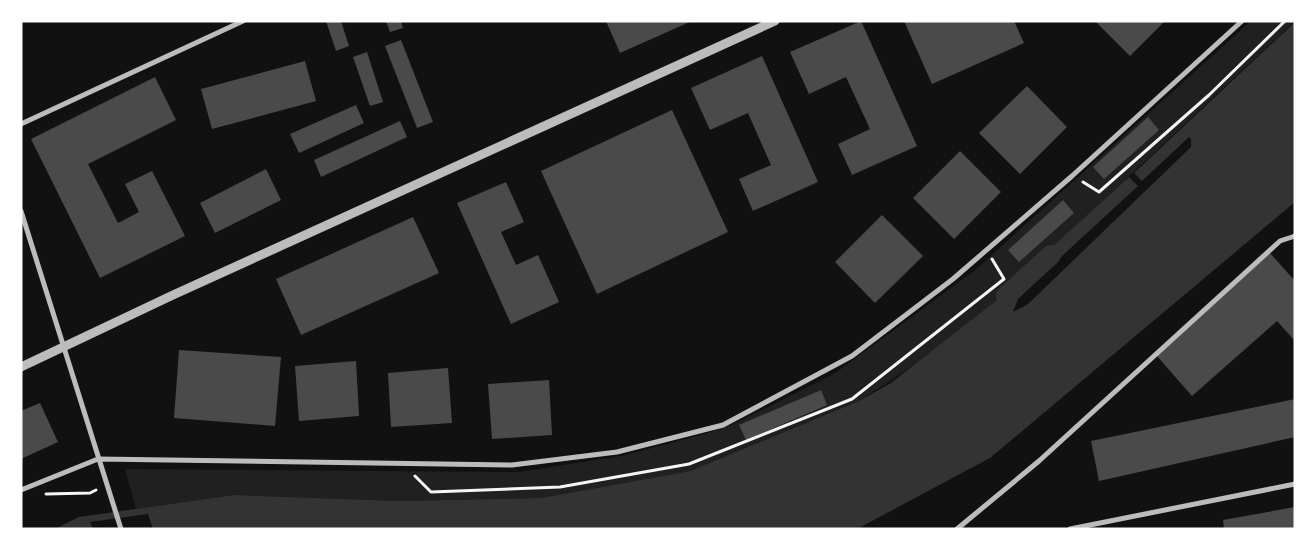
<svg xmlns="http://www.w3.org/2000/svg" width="1316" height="550" font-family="'Varela Round',sans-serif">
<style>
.green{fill:#202020}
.water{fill:#333}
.pier{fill:#111}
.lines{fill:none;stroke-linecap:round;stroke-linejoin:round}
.canal{stroke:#333;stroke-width:20}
.building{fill:#4a4a4a}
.path{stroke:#f5f5f5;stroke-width:3}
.minor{stroke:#bcbcbc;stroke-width:5}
.tertiary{stroke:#bcbcbc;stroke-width:9}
</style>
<rect width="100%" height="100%" fill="#111"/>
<!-- green -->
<path class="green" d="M1251,21h44l-297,278 -76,61 -63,41 -169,70 -149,27 -142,3 -165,-6 -98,14 -11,-40 394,3 102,-16 84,-22 31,-11 98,-49 140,-103z"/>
<!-- water -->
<g class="water">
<path d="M1295,22v180l-305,256 -133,71h-802l24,-12 155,-22 165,6 142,-3 149,-27 169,-70 32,-18 107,-84 25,-25 9,11 -14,14 -5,13 15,-8 163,-157v-8l-2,-2 -47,44 -8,-8z"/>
<path d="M1129,177l9,9 -101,93 -9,-10z"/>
</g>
<!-- pier -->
<path class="pier" d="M148,514l5,15h-60l-3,-7z"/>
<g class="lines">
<!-- canal -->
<path class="canal" d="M1006,296l45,-41"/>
</g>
<!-- building -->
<g class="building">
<path d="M326,21h15l8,25 -13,5z"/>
<path d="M386,21h15l2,7 -13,4z"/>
<path d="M606,21h86l-72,32z"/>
<path d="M861,21l56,125 -65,29 -14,-31 32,-15 -24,-52 -37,17 -19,-42z"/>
<path d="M904,21h110l10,22 -92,41z"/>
<path d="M1095,21h70l-35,35z"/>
<path d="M401,40l32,82 -16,6 -32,-82z"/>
<path d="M367,52l16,50 -13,4 -17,-49z"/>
<path d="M762,56l56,126 -65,29 -14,-32 32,-14 -23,-52 -38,17 -19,-42z"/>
<path d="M305,61l11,40 -104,28 -11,-40z"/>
<path d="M155,77l21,43 -88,44 30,59 21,-11 -14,-28 27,-13 33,65 -85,42 -69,-139z"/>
<path d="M1027,86l40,41 -47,47 -41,-41z"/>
<path d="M356,105l8,18 -65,30 -9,-19z"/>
<path d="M672,110l56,122 -131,62 -56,-123z"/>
<path d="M1148,117l11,13 -55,49 -11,-12z"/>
<path d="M400,121l7,16 -86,40 -7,-17z"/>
<path d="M960,151l41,41 -47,47 -41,-41z"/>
<path d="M266,169l15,31 -66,33 -15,-30z"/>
<path d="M506,182l18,40 -23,10 15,33 22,-10 21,47 -48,22 -54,-121z"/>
<path d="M1063,200l11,13 -55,49 -11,-12z"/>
<path d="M882,215l41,41 -48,47 -40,-41z"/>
<path d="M413,217l26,56 -138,62 -25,-56z"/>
<path d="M1270,253l25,28v60l-18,-20 -85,75 -36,-41z"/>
<path d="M179,350l102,7 -6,69 -101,-8z"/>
<path d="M356,361l3,55 -60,5 -4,-55z"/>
<path d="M448,368l4,55 -61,4 -3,-54z"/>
<path d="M549,380l3,55 -60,4 -4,-55z"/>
<path d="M821,390l6,15 -81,35 -7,-15z"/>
<path d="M1295,399v38l-196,44 -8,-40z"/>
<path d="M40,403l18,39 -37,17v-48z"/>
<path d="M1295,507v22h-71l-1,-9z"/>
</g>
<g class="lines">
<!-- path -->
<g class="path">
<path d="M1083,182l16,10 110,-97 76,-74"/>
<path d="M415,476l16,16 129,-5 129,-23 163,-65 152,-120 -12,-20"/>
<path d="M46,494l44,-1 6,-3"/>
</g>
<!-- minor -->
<g class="minor">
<path d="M21,124l222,-103"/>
<path d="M21,211l100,318"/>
<path d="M21,490l77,-31 414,6 105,-13 106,-27 129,-69 101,-77 119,-103 170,-155"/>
<path d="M957,529l82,-68 241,-220 15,-5"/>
<path d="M1070,529l225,-45"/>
</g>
<!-- tertiary -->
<path class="tertiary" d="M21,367l152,-72 602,-274"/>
</g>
<!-- border -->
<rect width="1316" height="550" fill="none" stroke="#ffffff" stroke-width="45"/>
</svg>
